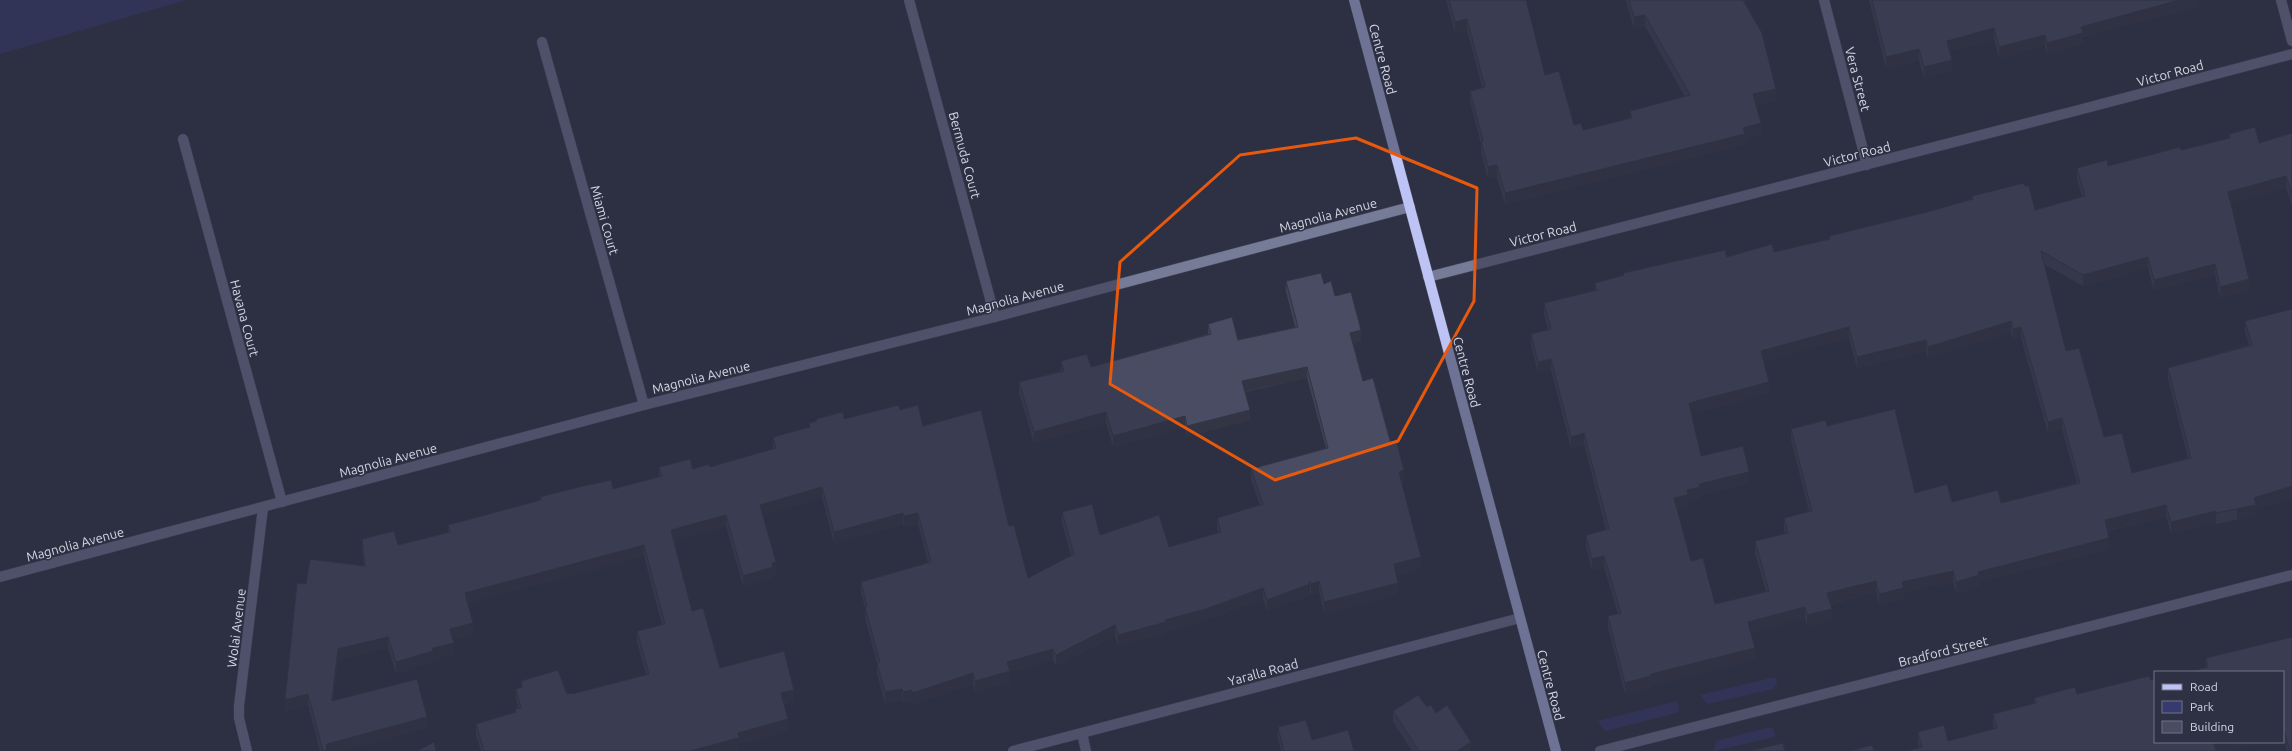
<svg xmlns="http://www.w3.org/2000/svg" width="2292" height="751" font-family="Ubuntu,sans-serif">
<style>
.green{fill:#363a6e}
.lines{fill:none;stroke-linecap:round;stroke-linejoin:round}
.minor-casing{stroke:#494b5d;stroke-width:11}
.major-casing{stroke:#494b5d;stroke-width:11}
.minor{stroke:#767b98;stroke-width:10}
.major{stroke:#bdc4f5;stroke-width:10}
.wall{fill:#3f4154;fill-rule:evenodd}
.shaded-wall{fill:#333545}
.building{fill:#494c62;stroke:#333545;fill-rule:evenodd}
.marked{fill:none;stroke:#e8590c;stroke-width:3;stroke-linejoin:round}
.labels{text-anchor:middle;stroke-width:3;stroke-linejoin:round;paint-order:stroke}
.street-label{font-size:13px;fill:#d4d6e3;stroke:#2e3044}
</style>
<rect width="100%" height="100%" fill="#2e3044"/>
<!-- green -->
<g class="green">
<path d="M0,0h186l-186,54z"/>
<path d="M1775,677l2,7 -4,5 -66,15 -7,-9z"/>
<path d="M1678,701l1,10 -3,2 -70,18 -3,-2 -5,-8z"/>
<path d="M1770,727l4,3 1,7 -61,14 2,-10z"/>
</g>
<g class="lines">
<!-- minor casing -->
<g class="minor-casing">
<g id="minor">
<path d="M909,0l86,317"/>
<path d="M1824,0l43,165"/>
<path d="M2281,0l11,41"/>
<path d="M542,42l102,363"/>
<path d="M183,139l99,363"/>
<path d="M1428,277l643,-165 221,-58"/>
<path d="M0,577l644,-172 351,-88 415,-110"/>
<path d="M1082,733l4,18"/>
<path d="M247,751l-8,-33v-12l24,-198"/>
<path d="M1013,751l507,-133"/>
<path d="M1600,751l692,-176"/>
</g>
</g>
<!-- major casing -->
<g class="major-casing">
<path id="major" d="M1354,0l202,751"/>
</g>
<!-- minor -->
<use href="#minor" class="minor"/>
<!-- major -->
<use href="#major" class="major"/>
</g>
<!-- wall -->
<g class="wall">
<path d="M1446,0h80l19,75 29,50 9,5 47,-12v-7l55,-14 -40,-71 -11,3 -8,-29h122v3h-3l31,97 -20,5 5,30 -16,4v6l-240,59 -8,-27 -9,2 -7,-26v-9l-11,-42v-11l12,-4 -15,-57 -12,3z"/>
<path d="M1869,0h330v6l-116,31v7l-36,10 -2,-8 -46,12 -5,-19 -44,12 2,20 -28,7 -5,-18 -33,8z"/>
<path d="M2292,133v72l-6,-17 -55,14 18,88 -29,8 -5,-23 -61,16 -6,-23 -65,18 -39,-22 22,87 38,86 28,36 56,-15 -20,-79v-11l81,-23 -4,-13v-11l47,-12v189l-36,11v7l-40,8v-2l-45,11 -5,-17 -58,15 1,18 -130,33v4l-23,7 -3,-11 -49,10v7l-25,6 -3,-13 -46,12 2,16 -25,6 -2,-8 -54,14 4,27 -104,26v2l-26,7 -17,-66v-12l10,-2 -14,-47 -12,4 -6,-25v-11l20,-5 -22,-86 -13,4 -20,-78 -13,3 -7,-28v-11l17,-4 -4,-16v-11l51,-13v-7l132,-26 47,-5 55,-13v-3l98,-24 45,-12v-4l53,-10 10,24 47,-13 -5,-18v-11l31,-2 73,-16 48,-12v-4l30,9zM2011,332l2,8 8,-2 27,95 14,-4 15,54 -76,20 -49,-1 -37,-9 -88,-67 -36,3v11l18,71 -25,7v11l1,5 -30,7v12l11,39 -51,12 -24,-43 -14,-52 11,-3v-5l12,-3v-3l49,-12 -48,-27 -10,-42 78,-21 -5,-32 85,-23 8,30 69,-17 2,7z"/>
<path d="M1286,281l38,3 11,12 26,45 -8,2 10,38 28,63 13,37 -2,1 19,86 -25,7 2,19 -74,19 -5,-21 -8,3 -1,-2v2l-43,16 -4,-12 -57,21 -40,11v2l-48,13 -3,-10 -59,30 -3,-6 -43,12v10l-35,10 -2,-8 -61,20v-3l-9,2 -1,-3 -17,3 -8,-29v-11l-12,-45v-11l-4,-14v-11l67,-19 -10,-39 -14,3 -1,-3 -69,19 -12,-45 -59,17 13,58 -3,1v4l-30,8 -17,-60 -53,14 19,71 28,57 74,33 -10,3 4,26 -49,14v5l-8,2h-250l-5,-16v-11l39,-12v-3l3,-1 -2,-8v-11l5,-2v-6l46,13h5l74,-19 -9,-33v-11l25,-6 -18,-69 -177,47 6,31 -20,5 1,15 -21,5v3l-37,11 -8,-25 -50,12 -5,40 94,28 -85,23h-22l-12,-46 -23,6 21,-127 58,-18 -2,-16v-11l36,6 50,-12v-8l92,-25v-3l73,-8 46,-12v-10l34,2 17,-2 63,-18v-12l36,-9v-5l7,-2v-2h28l56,-9 23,16 86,100 19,52 43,-22 -9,-33v-11l38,23 69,12 49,-14 -1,-4v-11l43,-13 -9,-25v-11l75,-21 -19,-70 -62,14 5,28 -63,17 -2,-10 -72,20 -7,-24 -72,20 -15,-50v-11l42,-11v-10l30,6 117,-33v-10l30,16 57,-13 -9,-35z"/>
<path d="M2292,637v114h-5l-4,-13v-66l-77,-5v-9z"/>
<path d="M2151,680l114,62 -36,9h-322l12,-3 -1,-5v-11l30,9 46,-12 -1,-4v-11l41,-11v-5l43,-4z"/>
<path d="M1427,707l9,6 35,38h-59l-19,-29v-11z"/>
<path d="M1278,727l34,13 42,11h-73l-3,-13z"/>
</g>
<!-- shaded-wall -->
<g class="shaded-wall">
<path d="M1740,0h8v3l-8,2z"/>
<path d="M2179,0h20v6l-116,31v7l-36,10v-11l34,-16z"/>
<path d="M1645,15v11l-11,3v-12z"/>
<path d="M1467,19v11l-12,3v-11z"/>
<path d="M1994,28v11l-47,13v-11z"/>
<path d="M2045,35v11l-46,12v-11z"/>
<path d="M1919,49v11l-33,8v-11z"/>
<path d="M1952,60v11l-28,7v-11z"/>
<path d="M1776,89v11l-23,6v-12z"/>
<path d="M1761,123v12l-16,4v6l-240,59v-11l238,-65z"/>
<path d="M1497,165v12l-9,2v-12z"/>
<path d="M2286,176v12l-58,15v-11z"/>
<path d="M2148,257v11l-65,18v-11z"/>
<path d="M2215,264v11l-61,16v-11z"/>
<path d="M2249,279v11l-29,8v-11z"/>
<path d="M2011,321v11l-83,26v-11z"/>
<path d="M1849,327v11l-88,24v-11z"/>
<path d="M2021,327v11l-8,2v-11z"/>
<path d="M1361,330v11l-11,3v-11z"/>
<path d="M1926,340v11l-69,17v-11z"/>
<path d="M1551,359v11l-13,3v-11z"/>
<path d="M1307,367v11l-65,14v-11z"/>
<path d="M1769,382v11l-80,22v-12z"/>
<path d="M1250,410v10l-63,17v-11z"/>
<path d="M1106,412v11l-72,20v-11z"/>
<path d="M1185,416v11l-72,20v-11z"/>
<path d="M2062,418v11l-14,4v-11z"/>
<path d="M1584,433v11l-13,4v-11z"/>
<path d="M1404,470v11l-5,2v-11z"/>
<path d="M1749,472v11l-49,12v3l-12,3v5l-14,4v-12l13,-8 12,-6z"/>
<path d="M2292,486v12l-36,11v7l-19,4v-11l17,-11z"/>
<path d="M822,487v11l-62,18v-11z"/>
<path d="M2166,505v11l-61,15v-11z"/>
<path d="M2216,511v11l-45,11v-11z"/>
<path d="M903,513v11l-69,19v-11z"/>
<path d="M918,513v11l-14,3v-11z"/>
<path d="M726,515v11l-55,15v-11z"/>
<path d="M2109,538v11l-130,33v4l-23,7v-11l22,-10z"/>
<path d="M644,545v11l-179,48v-11z"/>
<path d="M1604,556v11l-12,4v-12z"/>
<path d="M1421,557v11l-27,7v-11z"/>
<path d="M776,562v11l-3,1v4l-30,8v-10l29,-13z"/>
<path d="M1953,571v11l-49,10v7l-25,6v-11l23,-12z"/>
<path d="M1319,581v11l-8,3v-11z"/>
<path d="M1876,581v11l-49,12v-11z"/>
<path d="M1398,583v11l-74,19v-11z"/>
<path d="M1310,584v11l-43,16v-11z"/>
<path d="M1263,588v11l-57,21 -40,11v2l-48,13v-11z"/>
<path d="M1805,607v11l-57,15v-11z"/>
<path d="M1832,609v11l-25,6v-11z"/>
<path d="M473,623v11l-23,6v-11z"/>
<path d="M1115,625v11l-59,30v-11z"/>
<path d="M388,637v11l-50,12 -6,52v-11l6,-52z"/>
<path d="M454,643v11l-21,5v3l-37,11v-11l37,-14z"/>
<path d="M1755,648v11l-104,26v2l-26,7v-11l26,-9z"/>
<path d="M1053,649v11l-43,12v10l-35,10v-11l32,-19z"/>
<path d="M973,673v11l-61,20v-11z"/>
<path d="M902,689v11l-17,3v-11z"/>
<path d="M794,690v11l-13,3v-11z"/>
<path d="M912,690v11l-9,2v-11z"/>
<path d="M308,694v11l-23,6v-11z"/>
<path d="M427,717v11l-85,23h-16l1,-7z"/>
<path d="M788,719v11l-49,14v5l-8,2h-41l48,-18z"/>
<path d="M1471,742v9h-14z"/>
<path d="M2220,742h45l-36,9h-15v-7z"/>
</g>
<!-- building -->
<g class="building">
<path d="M1449,0h77l19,75 14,-4 15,54 7,-2 2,7 49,-12 -2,-7 60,-16 -45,-80 -11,2 -5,-17h114l19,33 14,56 -23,5 8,29 -18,5 2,6 -240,59 -8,-28 -9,2 -7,-25 2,-1 -13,-50 15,-4 -18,-68 -12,3z"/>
<path d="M1872,0h307l-98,27 2,6 -36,10 -2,-8 -46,12 -5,-19 -47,13 5,19 -28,7 -5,-18 -33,8z"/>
<path d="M2255,127l4,16 33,-10v61l-6,-18 -58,16 21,87 -29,8 -5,-23 -61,16 -6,-23 -65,18 -42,-24 25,100 13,-3 25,89 18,-4 10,40 59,-15 -23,-90 84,-23 -7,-24 47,-12v177l-38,12 2,7 -40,8v-2l-45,11 -5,-17 -61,15 4,18 -131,34 1,3 -23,7 -3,-11 -51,11 2,6 -25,6 -3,-13 -49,12 5,16 -25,6 -2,-8 -57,15 7,26 -104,26v2l-26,7 -17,-67 13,-3 -17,-57 -12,3 -6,-24 23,-6 -25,-96 -13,4 -20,-78 -13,3 -7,-28 20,-5 -7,-26 53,-13 -2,-7 29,-8 -1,-2 102,-23 2,7 45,-13 2,8 56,-13 -1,-3 98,-24 46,-13 -1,-3 52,-13 1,3h4l6,24 50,-14 -8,-28 30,-8 1,6 72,-19 1,3 49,-12 -1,-4zM2011,321l2,8 8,-2 27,95 14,-4 18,65 -79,20 -3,-13 -46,12 -5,-18 -32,9 -20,-84 -68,17 -1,-6 -35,9 21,82 -28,7 4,15 -33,8 14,50 -54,13 -12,-46 -12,3 -17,-63 14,-3 -1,-5 13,-3 -1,-3 50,-12 -6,-26 -42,10 -12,-53 80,-21 -8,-31 88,-24 8,30 69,-17 2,7z"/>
<path d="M1321,273l3,11 7,-3 4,15 16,-4 10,38 -11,3 13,48 10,-3 18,66 6,-1 7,27 -5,2 22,85 -27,7 4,19 -74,19 -5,-21 -8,3 -2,-3 1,3 -43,16 -4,-12 -57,21 -41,11 1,2 -48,13 -3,-10 -59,30 -3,-6 -46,13 3,9 -35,10 -2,-8 -61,20v-3l-9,2 -1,-3 -17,3 -8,-29 3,-1 -15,-55 2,-1 -6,-24 70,-20 -13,-49 -14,3 -1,-3 -69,19 -12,-45 -62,18 16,57 -4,1 1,4 -30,9 -17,-61 -55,15 21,81 11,-3 17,60 64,-17 10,39 -13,3 7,26 -50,14 1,5 -49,13h-206l-8,-27 40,-12 -1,-3 6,-1 -5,-19 6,-2 -1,-6 37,-11 9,24 5,-1v1l77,-20 -12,-43 28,-7 -21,-79 -179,48 8,30 -23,6 4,14 -21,5v3l-37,11 -8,-25 -50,12 -6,52 85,-22 10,38 -100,27 -1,7h-3l-15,-57 -23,6 12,-117 9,1 4,-25 55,7 -3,-27 32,-8 4,14 52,-13 -2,-7 93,-25 -1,-3 39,-10 32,-7 2,9 49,-13 -3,-9 31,-8 3,10 16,-5 1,3 66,-19 -3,-11 37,-10 -1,-4 8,-2 -1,-2 27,-7 1,7 55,-14 1,5 18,-5 5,21 58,-16 28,116 5,-1 14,53 46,-24 -12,-42 30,-8 8,31 59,-20 10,32 52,-15 -4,-14 46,-14 -12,-35 77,-21 -21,-81 -65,14 8,29 -63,16 -2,-10 -72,20 -7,-24 -72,20 -15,-50 45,-11 -3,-10 26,-7 4,13 120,-33 -3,-10 24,-7 6,23 60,-13 -12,-46z"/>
<path d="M2292,637v114h-2l-7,-24v-55h-95l20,-5 -2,-9z"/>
<path d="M2149,676l2,4h4v62h65l-6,2 2,7h-309l15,-4 -4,-15 26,-7 4,16 49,-13 -4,-14 43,-11 -2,-5 41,-11 2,7z"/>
<path d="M1418,695l9,12 4,-2 5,8 11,-8 24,37 -14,9h-38l-26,-40z"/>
<path d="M1306,720l6,20 36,-10 6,21h-70l-6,-24z"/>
<path d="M434,742l2,9h-19z"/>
<path d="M1783,743l2,8h-36z"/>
<path d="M1872,745l2,6h-24z"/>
</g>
<!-- marked area -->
<path d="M0 0H2292V751H0ZM1356,138l121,50 -3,113 -76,140 -123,39 -165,-96 10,-122 120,-107z" fill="#2e3044" fill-opacity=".55" fill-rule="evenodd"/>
<path class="marked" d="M1356,138l121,50 -3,113 -76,140 -123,39 -165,-96 10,-122 120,-107z"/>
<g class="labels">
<!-- street labels -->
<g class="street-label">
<text transform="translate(1383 59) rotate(75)" y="5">Centre Road</text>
<text transform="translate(2170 73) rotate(-15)" y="5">Victor Road</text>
<text transform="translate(1858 79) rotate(75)" y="5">Vera Street</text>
<text transform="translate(1857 154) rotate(-14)" y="5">Victor Road</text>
<text transform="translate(965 155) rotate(75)" y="5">Bermuda Court</text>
<text transform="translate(1328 215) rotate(-15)" y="5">Magnolia Avenue</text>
<text transform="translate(605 220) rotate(74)" y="5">Miami Court</text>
<text transform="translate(1543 234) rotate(-14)" y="5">Victor Road</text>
<text transform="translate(1015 298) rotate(-15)" y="5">Magnolia Avenue</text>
<text transform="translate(245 318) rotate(75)" y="5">Havana Court</text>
<text transform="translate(1467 372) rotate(75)" y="5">Centre Road</text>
<text transform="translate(701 377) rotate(-14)" y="5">Magnolia Avenue</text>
<text transform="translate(388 460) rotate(-15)" y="5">Magnolia Avenue</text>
<text transform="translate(75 544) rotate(-15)" y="5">Magnolia Avenue</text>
<text transform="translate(236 628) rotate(-83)" y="5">Wolai Avenue</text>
<text transform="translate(1943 651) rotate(-14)" y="5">Bradford Street</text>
<text transform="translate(1263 672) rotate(-15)" y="5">Yaralla Road</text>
<text transform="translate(1551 685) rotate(75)" y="5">Centre Road</text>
</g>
</g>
<!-- legend -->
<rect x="2154" y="671" width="130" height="72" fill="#2e3044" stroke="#707284"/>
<rect x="2162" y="684" width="20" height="6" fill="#bdc4f5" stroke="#707284"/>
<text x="2190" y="691" font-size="12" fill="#d4d6e3">Road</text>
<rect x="2162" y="701" width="20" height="12" fill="#363a6e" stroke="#707284"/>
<text x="2190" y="711" font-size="12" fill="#d4d6e3">Park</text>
<rect x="2162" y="721" width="20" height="12" fill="#494c62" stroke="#707284"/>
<text x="2190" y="731" font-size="12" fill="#d4d6e3">Building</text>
</svg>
